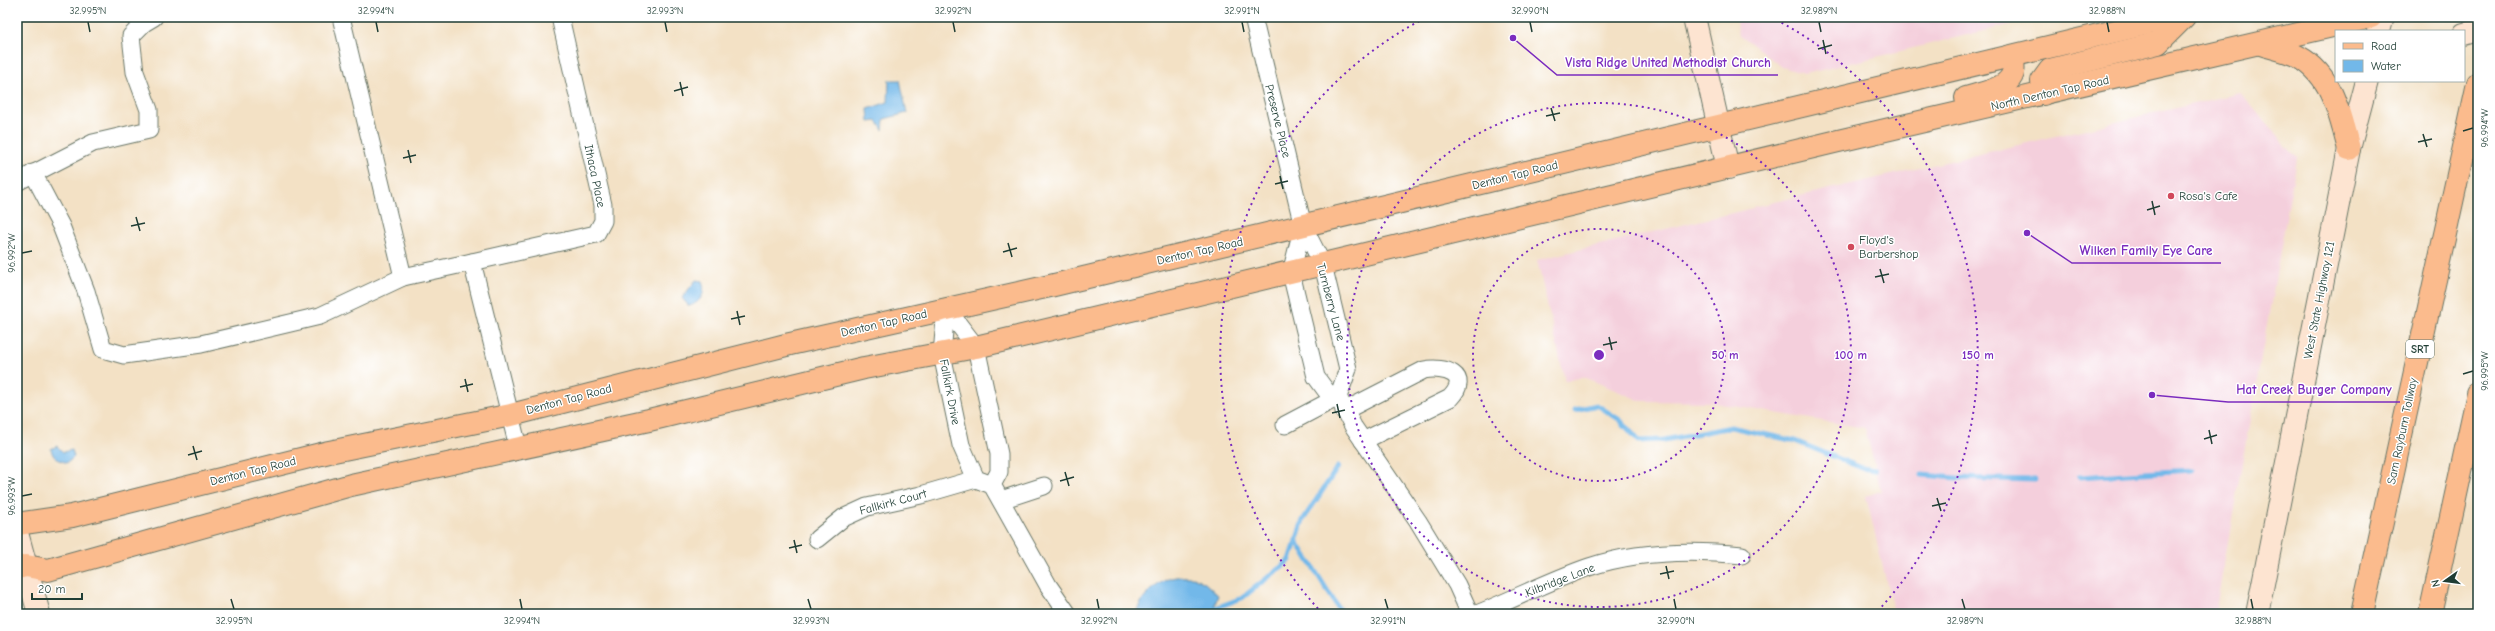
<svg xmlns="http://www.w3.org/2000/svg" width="2495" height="631" font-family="'Comic Neue',sans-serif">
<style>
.built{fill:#f4cfdc}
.water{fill:#72b8e9;stroke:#487a8e}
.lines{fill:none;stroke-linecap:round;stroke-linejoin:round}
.stream{stroke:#72b8e9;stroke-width:5}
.street-casing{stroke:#697667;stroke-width:19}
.secondary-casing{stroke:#697667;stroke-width:24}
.primary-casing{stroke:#697667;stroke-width:24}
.highway-casing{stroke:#697667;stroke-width:24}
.street{stroke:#fff;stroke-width:17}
.secondary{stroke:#fde4d1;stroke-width:22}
.primary{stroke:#fbbb8d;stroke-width:22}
.highway{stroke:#fbbb8d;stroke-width:22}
.ticks{fill:none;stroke:#1f3d34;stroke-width:1.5}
.ring{fill:none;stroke:#7b2cbf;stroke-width:2;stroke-dasharray:2 4}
.poi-dot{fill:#d1495b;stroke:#fff;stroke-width:1.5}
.labels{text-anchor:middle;stroke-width:3;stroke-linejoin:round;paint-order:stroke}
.shield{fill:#fff;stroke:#627771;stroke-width:1}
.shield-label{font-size:11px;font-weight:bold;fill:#1f3d34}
.street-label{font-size:12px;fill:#1f3d34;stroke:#fff}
.poi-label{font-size:12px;fill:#1f3d34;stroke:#fff;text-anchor:start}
.centre{fill:#7b2cbf;stroke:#fff;stroke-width:2}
.ring-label{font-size:12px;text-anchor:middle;font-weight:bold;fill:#7b2cbf;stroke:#fff;stroke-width:3;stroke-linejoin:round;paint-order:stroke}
.leader{fill:none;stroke:#7b2cbf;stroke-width:1.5}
.callout-dot{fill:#7b2cbf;stroke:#fff;stroke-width:1.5}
.callout-label{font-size:13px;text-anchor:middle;font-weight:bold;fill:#7b2cbf;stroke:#fff;stroke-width:3;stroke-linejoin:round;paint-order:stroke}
.neatline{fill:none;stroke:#1f3d34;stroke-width:1.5}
.ticks-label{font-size:10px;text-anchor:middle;fill:#1f3d34}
</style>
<rect width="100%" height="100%" fill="#fff"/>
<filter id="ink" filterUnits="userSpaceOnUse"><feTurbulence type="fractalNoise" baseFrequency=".025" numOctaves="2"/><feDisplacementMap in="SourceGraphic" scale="8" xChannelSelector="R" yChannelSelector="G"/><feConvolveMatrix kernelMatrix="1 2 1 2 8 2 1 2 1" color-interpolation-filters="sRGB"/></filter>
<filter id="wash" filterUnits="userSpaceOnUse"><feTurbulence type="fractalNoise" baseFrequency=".012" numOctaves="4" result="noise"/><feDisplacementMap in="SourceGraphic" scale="16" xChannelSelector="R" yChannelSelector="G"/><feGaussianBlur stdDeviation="0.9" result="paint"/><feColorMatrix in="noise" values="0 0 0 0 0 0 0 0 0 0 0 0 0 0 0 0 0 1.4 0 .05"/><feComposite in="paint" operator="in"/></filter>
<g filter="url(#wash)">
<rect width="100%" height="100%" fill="#f3e1c5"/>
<!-- built -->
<g class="built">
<path d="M1735,17h307l-237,57 -23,-7 -43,-33z"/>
<path d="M2240,93l57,65 -82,456h-321l-28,-118 15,-5 -16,-63 -156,-26 -68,-1 -57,-24 -19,4 -28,-121 216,-52 14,59 -14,-60z"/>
</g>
<!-- water -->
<g class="water">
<path d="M889,80h11l7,33 -23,6 -1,11 -6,-9 -8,1 -1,-13 20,-7z"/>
<path d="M696,280l6,1c5,12 -2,22 -13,25l-7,-8z"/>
<path d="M57,446l6,6 9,-2 2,7 -7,6c-9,-4 -14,-4 -16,-14z"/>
<path d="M1193,577l12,6 13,12 -6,19h-76c3,-14 21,-32 35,-36 6,-2 15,-1 22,-1z"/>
</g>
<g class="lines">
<!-- stream -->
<g class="stream">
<path d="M1575,410l22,-5 23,15 19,21 25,-1 67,-13 64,14 67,27 13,2"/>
<path d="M1922,475l35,3 78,2"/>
<path d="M2079,477l112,-7"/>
<path d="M1296,540l46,74"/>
<path d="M1199,614l43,-16 48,-38 13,-40 35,-53"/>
</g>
</g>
</g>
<g filter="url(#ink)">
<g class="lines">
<!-- street casing -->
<g class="street-casing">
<g id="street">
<path d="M341,17l62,260"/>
<path d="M1253,17l50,209 20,39 25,104 -10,28 -53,28"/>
<path d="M33,173l28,53 25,65 17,58 21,6 77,-11 119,-28 83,-39 69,-15 46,185"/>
<path d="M17,182l76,-39 56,-13v-20l-14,-38 -4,-36 13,-13 10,-6"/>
<path d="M1303,226l-12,47 25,104 11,15 11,5 15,29 65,95 39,64 13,29"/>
<path d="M472,262l124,-28 7,-13v-16l-43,-188"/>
<path d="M946,308l-4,46 19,91 15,34 16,6 56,100 20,29"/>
<path d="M946,308l30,39 23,107v18l-7,13"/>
<path d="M1344,411l80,-41c21,-4 48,5 26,28l-87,43"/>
<path d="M1001,500l43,-14"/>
<path d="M817,539l26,-21 24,-11 54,-12 55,-16"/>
<path d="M1477,614c37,-15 74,-34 112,-47 48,-16 103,-17 153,-12"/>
</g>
</g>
<!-- secondary casing -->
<g class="secondary-casing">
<g id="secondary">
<path d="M1694,17l34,151"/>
<path d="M2379,31l4,-14"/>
<path d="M2464,34l14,-4"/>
<path d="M17,533l22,81"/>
<path d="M2257,614l92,-465 18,-68"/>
</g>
</g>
<!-- primary casing -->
<g class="primary-casing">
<g id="primary">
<path d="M2260,44c11,3 23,6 33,10 39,17 46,59 56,95"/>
<path d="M2043,94l-1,-13 8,-11 108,-27 26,-26"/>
<path d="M1966,98c20,-6 58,-11 45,-42"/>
<path d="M17,524l55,-8 257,-64 182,-37 279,-71 260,-58 1124,-269"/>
<path d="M17,568l9,-2 22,4 303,-85 298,-65 215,-52 112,-21 858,-205 537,-125"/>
</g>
</g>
<!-- highway casing -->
<g class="highway-casing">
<g id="highway">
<path d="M2362,614l116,-531"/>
<path d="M2430,614l48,-221"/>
</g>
</g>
<!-- street -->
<use href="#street" class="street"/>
<!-- secondary -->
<use href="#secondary" class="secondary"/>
<!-- primary -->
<use href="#primary" class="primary"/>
<!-- highway -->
<use href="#highway" class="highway"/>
</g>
</g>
<!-- ticks -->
<path class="ticks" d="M88,22l2,10M376,22l2,10M665,22l2,10M953,22l2,10M1242,22l2,10M1530,22l2,10M1819,22l2,10M2107,22l2,10M1823,40l3,14M1818,49l14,-4M680,82l3,14M674,91l14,-4M1551,108l4,13M1546,116l14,-3M2463,131l10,-3M2423,134l4,13M2418,142l14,-3M408,150l3,13M403,158l13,-3M1280,176l3,13M1275,184l13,-3M2152,201l3,14M2147,210l13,-4M136,217l4,14M131,226l14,-3M1008,243l4,14M1003,252l14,-4M22,253l10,-2M1880,269l4,14M1875,277l14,-3M737,311l3,14M731,319l14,-3M1609,337l3,13M1603,345l14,-3M2463,374l10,-3M465,379l3,13M460,387l13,-3M1337,404l3,14M1332,413l13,-3M2209,430l3,14M2204,439l13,-4M193,446l4,14M188,455l14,-4M1065,472l4,14M1060,481l14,-4M22,496l10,-2M1937,498l4,13M1932,506l14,-3M794,540l3,13M789,548l13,-3M1666,566l3,13M1660,574l14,-3M231,599l3,10M520,599l2,10M808,599l3,10M1097,599l2,10M1385,599l3,10M1674,599l2,10M1962,599l3,10M2251,599l2,10"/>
<!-- distance rings -->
<g class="ring">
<circle cx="1599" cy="355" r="126"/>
<circle cx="1599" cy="355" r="252"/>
<path d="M1322 613A379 379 0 0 1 1427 17M1771 17A379 379 0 0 1 1876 613"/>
</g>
<!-- markers -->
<g class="poi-dot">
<circle cx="2171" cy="196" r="4"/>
<circle cx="1851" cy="247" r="4"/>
</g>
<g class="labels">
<!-- shield labels -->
<rect class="shield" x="2406" y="340" width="28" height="18" rx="3"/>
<g class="shield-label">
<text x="2420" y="353">SRT</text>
</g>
<!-- street labels -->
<g class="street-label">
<text transform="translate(2050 93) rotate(-13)" y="4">North Denton Tap Road</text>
<text transform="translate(1278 121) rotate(76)" y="4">Preserve Place</text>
<text transform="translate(1515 175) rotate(-14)" y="4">Denton Tap Road</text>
<text transform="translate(595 176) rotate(78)" y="4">Ithaca Place</text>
<text transform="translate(1200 251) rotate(-13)" y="4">Denton Tap Road</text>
<text transform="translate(2319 300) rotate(-79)" y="4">West State Highway 121</text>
<text transform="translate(1331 302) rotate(75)" y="4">Turnberry Lane</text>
<text transform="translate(884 323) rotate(-13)" y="4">Denton Tap Road</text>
<text transform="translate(950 392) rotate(79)" y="4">Fallkirk Drive</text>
<text transform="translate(569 399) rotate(-15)" y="4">Denton Tap Road</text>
<text transform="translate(2402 431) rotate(-78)" y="4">Sam Rayburn Tollway</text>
<text transform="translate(253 471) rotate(-14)" y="4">Denton Tap Road</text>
<text transform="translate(893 502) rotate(-15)" y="4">Fallkirk Court</text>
<text transform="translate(1560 580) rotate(-21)" y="4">Kilbridge Lane</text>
</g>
<!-- poi labels -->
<g class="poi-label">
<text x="2179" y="200">Rosa's Cafe</text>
<text x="1859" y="244">Floyd's<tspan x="1859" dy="14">Barbershop</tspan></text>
</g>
</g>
<circle cx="1599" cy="355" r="6" class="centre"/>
<g class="ring-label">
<text x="1725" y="359">50 m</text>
<text x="1851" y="359">100 m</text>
<text x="1978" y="359">150 m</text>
</g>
<!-- callouts -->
<path class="leader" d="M1513 38L1557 75H1778M2027 233L2072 263H2221M2152 395L2228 402H2400"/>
<g class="callout-dot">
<circle cx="1513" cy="38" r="4"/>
<circle cx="2027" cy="233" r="4"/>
<circle cx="2152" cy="395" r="4"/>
</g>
<g class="callout-label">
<text x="1668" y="67">Vista Ridge United Methodist Church</text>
<text x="2146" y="255">Wilken Family Eye Care</text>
<text x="2314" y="394">Hat Creek Burger Company</text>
</g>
<!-- margin -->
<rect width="2495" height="631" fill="none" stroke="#fff" stroke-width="44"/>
<!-- legend -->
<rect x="2335" y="30" width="130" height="52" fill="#ffffff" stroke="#a5b1ae"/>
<rect x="2343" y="43" width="20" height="6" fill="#fbbb8d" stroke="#a5b1ae"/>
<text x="2371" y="50" font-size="12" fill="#1f3d34">Road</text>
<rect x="2343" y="60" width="20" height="12" fill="#72b8e9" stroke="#a5b1ae"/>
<text x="2371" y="70" font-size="12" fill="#1f3d34">Water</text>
<!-- north arrow -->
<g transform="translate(2445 581) rotate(256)" stroke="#ffffff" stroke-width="3" paint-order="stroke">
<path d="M0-3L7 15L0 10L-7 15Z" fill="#1f3d34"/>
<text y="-6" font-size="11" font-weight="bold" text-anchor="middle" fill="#1f3d34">N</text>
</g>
<!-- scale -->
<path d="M32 593v6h50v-6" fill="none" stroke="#1f3d34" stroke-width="2"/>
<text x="38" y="593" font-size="12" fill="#1f3d34" stroke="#ffffff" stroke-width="3" paint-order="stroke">20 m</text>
<rect x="22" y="22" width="2451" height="587" class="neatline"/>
<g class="ticks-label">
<text x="88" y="14">32.995°N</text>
<text x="376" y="14">32.994°N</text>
<text x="665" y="14">32.993°N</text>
<text x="953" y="14">32.992°N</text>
<text x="1242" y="14">32.991°N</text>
<text x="1530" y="14">32.990°N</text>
<text x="1819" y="14">32.989°N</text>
<text x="2107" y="14">32.988°N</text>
<text transform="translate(2484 128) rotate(-90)" y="4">96.994°W</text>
<text transform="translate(11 253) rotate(-90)" y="4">96.992°W</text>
<text transform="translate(2484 371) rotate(-90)" y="4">96.995°W</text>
<text transform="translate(11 496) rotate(-90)" y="4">96.993°W</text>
<text x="234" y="624">32.995°N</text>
<text x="522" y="624">32.994°N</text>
<text x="811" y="624">32.993°N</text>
<text x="1099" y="624">32.992°N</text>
<text x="1388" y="624">32.991°N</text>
<text x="1676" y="624">32.990°N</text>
<text x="1965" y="624">32.989°N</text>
<text x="2253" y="624">32.988°N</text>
</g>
</svg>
